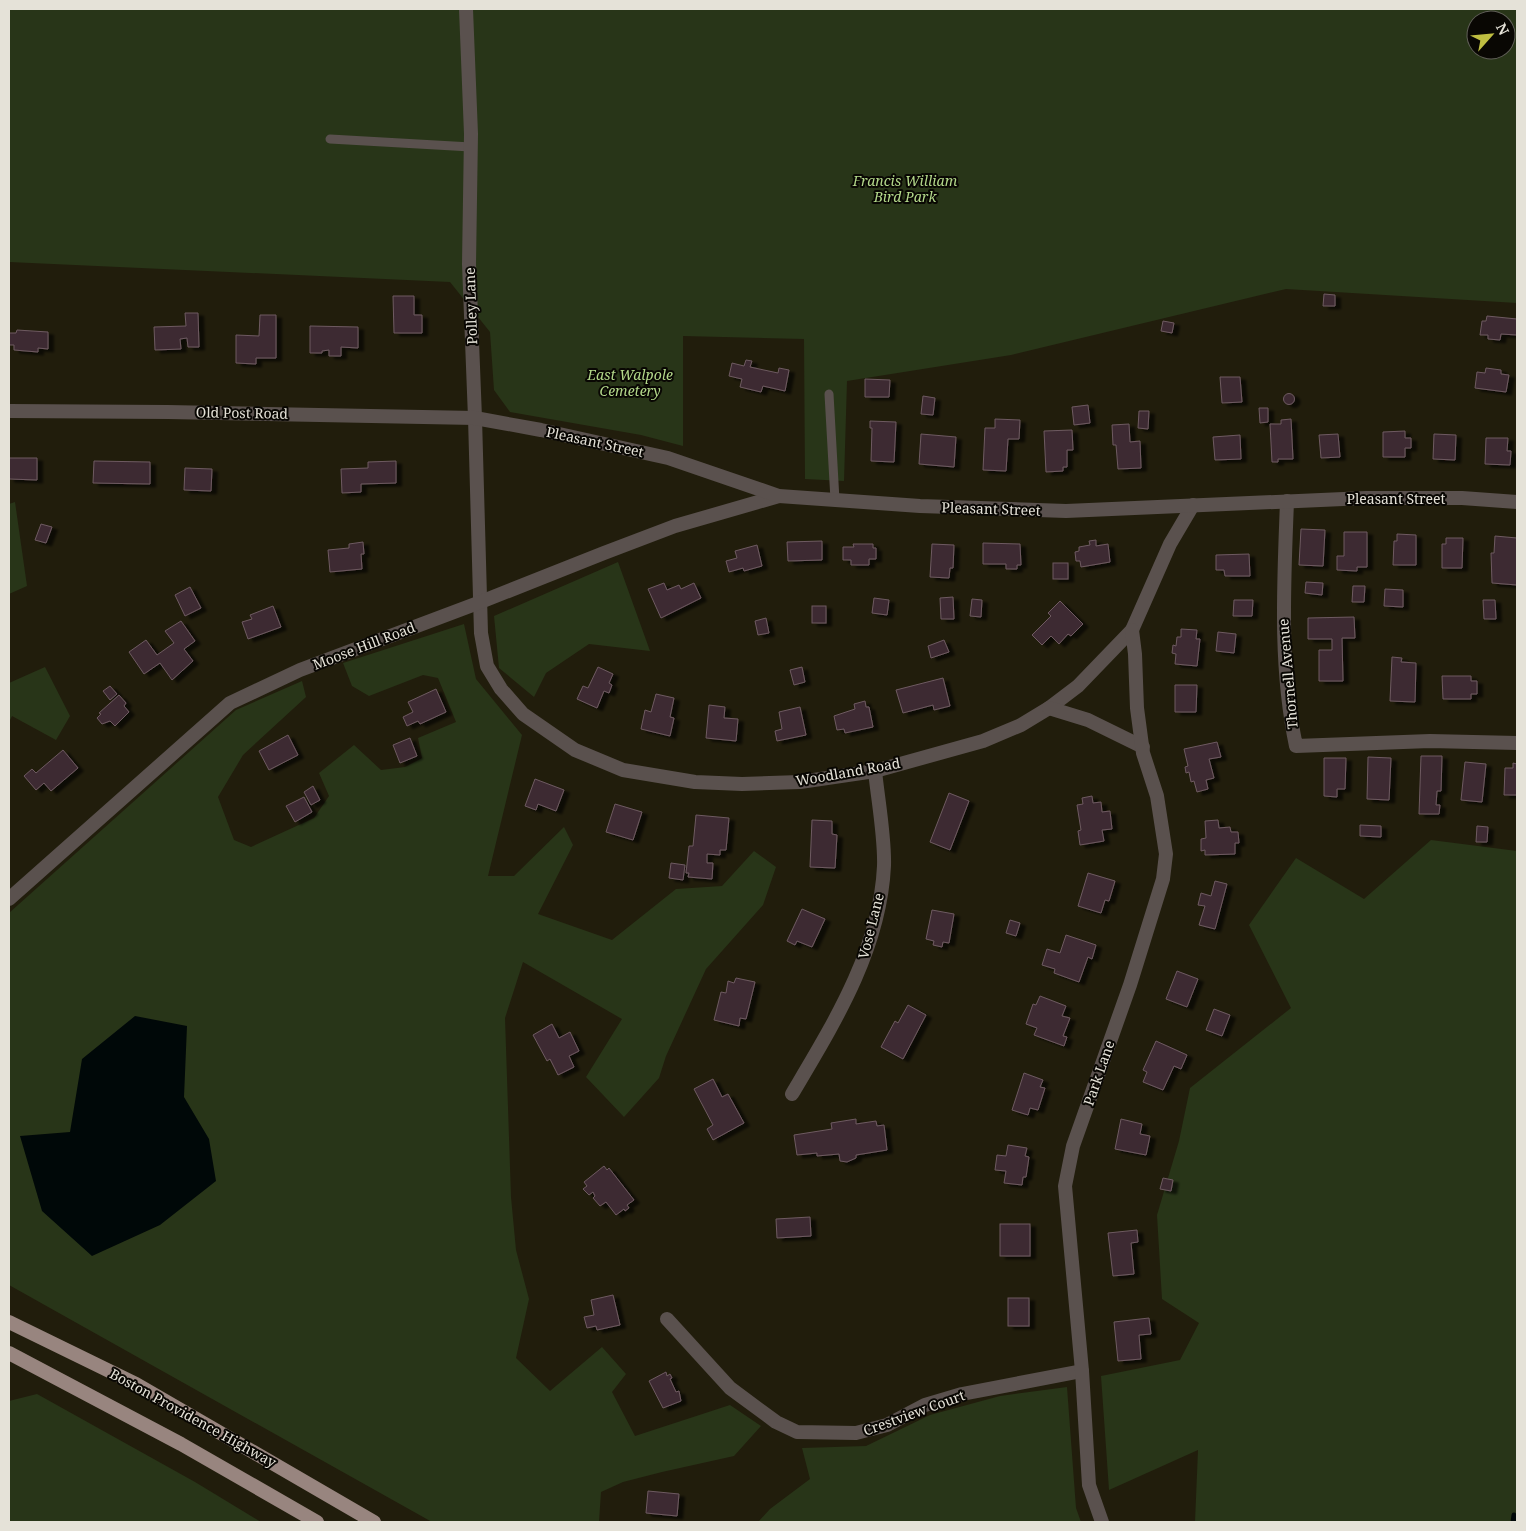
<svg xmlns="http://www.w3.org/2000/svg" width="1526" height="1531" font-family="'Noto Serif',serif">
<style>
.green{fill:#283518;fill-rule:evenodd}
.water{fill:#000808}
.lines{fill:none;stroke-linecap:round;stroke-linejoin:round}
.stream{stroke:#000808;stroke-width:5}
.building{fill:#3d2b32;stroke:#6e5a61;filter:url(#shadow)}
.service{stroke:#5a514e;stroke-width:9}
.minor{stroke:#5a514e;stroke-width:14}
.tertiary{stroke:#5a514e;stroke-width:14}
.primary{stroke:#98857f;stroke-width:14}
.labels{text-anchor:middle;stroke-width:4;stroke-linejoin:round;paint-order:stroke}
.park-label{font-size:14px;font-style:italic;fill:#b3d88a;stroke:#090703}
.street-label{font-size:14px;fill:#e5e2d8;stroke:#090703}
</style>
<defs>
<filter id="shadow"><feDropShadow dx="5.5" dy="3" stdDeviation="1" flood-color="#0009"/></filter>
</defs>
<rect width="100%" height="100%" fill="#211d0c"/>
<!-- green -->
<g class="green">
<path d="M9,9h1508v294l-231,-14 -275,66 -164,26 -3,100 -39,-2 -1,-140 -121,-3v110l-42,-11 -131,-23 -16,-22 -4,-58 -40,-50 -441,-20zM1476,20h30v30h-30z"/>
<path d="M15,502l12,84 -18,8v-90z"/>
<path d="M618,562l32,89 -61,-7 -43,29 -12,24 -35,-29 -5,-52z"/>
<path d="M464,624l12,55 46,56 -34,141h26l50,-49 9,18 -35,69 74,26 64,-51 46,-3 32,-35 22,16 -13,38 -57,64 -40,87 -7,22 -35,39 -38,-40 36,-58 -99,-57 -18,56 6,179 5,53 13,49 -13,59 34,33 52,-44 24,27 -14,18 23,44 95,-31 31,21 -27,30 -72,16 -39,10 -22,10 -2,30h-167l-423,-237v-372l227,-203 66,-29 4,16 -63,58 -25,42 16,43 17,7 63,-29 15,-22 -10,-23 35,-28 27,25 24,-3 17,-9 -4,-20 38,-16 -18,-44 -15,-3 -54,21 -17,-10 -9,-23z"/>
<path d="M45,667l25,49 -14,24 -44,-24 -3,6v-39z"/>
<path d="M1431,840l86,11v671h-322l3,-72 -89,40 -8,-114 79,-16 19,-37 -37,-24 -5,-84 22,-74 11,-53 101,-80 -42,-83 47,-67 68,41z"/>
<path d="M1067,1387l9,121 5,14h-323l12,-13 40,-30 -8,-31 64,-2 64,-31 70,-19z"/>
<path d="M37,1394l158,88 66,40h-252v-121z"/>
</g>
<!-- water -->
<path class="water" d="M135,1016l52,10 -3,71 25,42 7,42 -56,44 -68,31 -50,-45 -22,-75 50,-4 12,-73z"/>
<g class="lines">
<!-- stream -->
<path class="stream" d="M1513,1522l1,-7 3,5"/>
</g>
<!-- building -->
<g class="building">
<path d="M1324,294l11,1v11h-12z"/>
<path d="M393,296h21v19h8v18h-28z"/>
<path d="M185,313h13l1,34h-11l-1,-9 -7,1 1,10 -26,1 -1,-23 32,-1z"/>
<path d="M260,315h16v43h-20v6l-20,-1v-28l23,1z"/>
<path d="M1487,316l30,3v16l-16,-1 -1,6 -12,-1v-4h-8l2,-14h4z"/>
<path d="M1163,321l11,2 -2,10 -11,-2z"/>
<path d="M310,326l48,1v21l-17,-1v9h-12v-6l-7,1v2h-12z"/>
<path d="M17,330l31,2v17l-10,-1v4l-24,-2v-5h-5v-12h7z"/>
<path d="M746,360l6,1 -2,6 28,6 1,-5 10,2 -4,21 -22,-5 -2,6 -21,-5 2,-8 -13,-3 3,-13 12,3z"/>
<path d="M1486,368l15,2v4l8,1 -3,17 -31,-4 2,-16 8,1z"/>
<path d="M1220,377h20l2,25 -20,1z"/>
<path d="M865,379l25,1 -1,17h-24z"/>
<circle cx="1289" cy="399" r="5.5"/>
<path d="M923,396l12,2 -2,17 -12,-1z"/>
<path d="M1088,405l2,18 -16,2 -2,-18z"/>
<path d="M1259,408h9v14l-8,1z"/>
<path d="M1139,411h10l-1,18 -10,-1z"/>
<path d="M995,419l25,1 -1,19h-11l-2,32 -23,-1 2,-42h10z"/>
<path d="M1291,419l2,40h-15v3h-6l-2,-38h11v-4z"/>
<path d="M870,421l26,1 -2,40 -23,-1 1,-33h-2z"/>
<path d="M1129,424l1,18 10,-1 1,27 -23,1 -2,-24h-3l-1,-20z"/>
<path d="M1072,430l1,20h-6v17h-4v4l-17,1 -2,-41z"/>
<path d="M1405,431v7h6v10h-6v9h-22v-25z"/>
<path d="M921,434l35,3 -2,30 -35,-3z"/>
<path d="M1338,434l2,23 -19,1 -2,-23z"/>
<path d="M1434,434l22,1 -1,25 -22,-1z"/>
<path d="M1240,435l1,24 -26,1 -2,-23z"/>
<path d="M1486,438h22l-1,13h4l-1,14 -25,-1z"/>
<path d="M9,458h28v22l-28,-1z"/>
<path d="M94,461l56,1v22l-57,-1z"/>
<path d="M396,461v22l-35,1v8l-19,1 -1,-24 27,-1v-6z"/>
<path d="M185,468l27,1 -1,22 -27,-1z"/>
<path d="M41,524l11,3 -6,16 -11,-3z"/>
<path d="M1301,529l24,1 -2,36 -24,-1z"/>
<path d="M1344,532h23v35h-10v4l-20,-1v-14h7z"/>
<path d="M1397,534l19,1v30h-23l1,-24h3z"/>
<path d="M1495,536l22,2v47l-25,-2 -1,-30h3z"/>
<path d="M1446,538h17l-1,30h-20v-24h4z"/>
<path d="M1096,540v6l12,-2 2,18 -29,5 -1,-6h-4l-1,-9 4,-1v-4l11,-2 -1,-4z"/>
<path d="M822,541v19l-34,1 -1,-19z"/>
<path d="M363,542l1,12h-3l1,15 -32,3 -2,-22 21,-2v-4z"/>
<path d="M983,543l37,1 1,21h-4v4h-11v-5h-23z"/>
<path d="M853,544h20v4h3v11h-7v6h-18v-5h-8v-13h11z"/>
<path d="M932,544l22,1 -1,23h-3l-1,10 -19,-1z"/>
<path d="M757,545l5,21 -18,5 -1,-3 -14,4 -3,-11 11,-3 -2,-7z"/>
<path d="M1249,554l1,22h-25l-1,-6h-8v-15z"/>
<rect x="1053" y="563" width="15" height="16"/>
<path d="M1306,582l17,1 -1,12 -17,-2z"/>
<path d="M664,583l3,7 12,-5 2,4 13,-6 7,15 -40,20 -13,-29z"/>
<path d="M1353,586h12l-1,16h-12z"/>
<path d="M190,587l11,21 -16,8 -10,-21z"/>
<path d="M1385,589l18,1v17l-19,-1z"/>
<path d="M953,597l1,22h-13l-1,-21z"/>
<path d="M874,598l15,2 -2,15 -15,-2z"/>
<path d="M972,599l10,1 -1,17 -11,-1z"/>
<path d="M1234,600h19l-1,16h-19z"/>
<path d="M1483,600h12l1,19h-12z"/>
<path d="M1060,601l23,23 -12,12 -3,-2 -9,10 -8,-8 -9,9 -10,-10 19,-19 -3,-3z"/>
<path d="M273,606l8,21 -33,12 -6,-17 10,-3 -2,-4z"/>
<rect x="812" y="606" width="14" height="17"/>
<path d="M1354,617l1,21h-13l1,43h-24v-31h13v-11h-24v-21z"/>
<path d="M766,618l3,15 -11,2 -3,-14z"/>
<path d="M181,621l14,20 -11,8 9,12 -21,19 -12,-17 -16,11 -15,-22 17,-12 11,15 17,-12 -9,-12z"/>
<path d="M1181,629l16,1 -1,9h4l-3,27 -22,-2 1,-10 -4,-1 1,-8 3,1 1,-9h4z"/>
<path d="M1218,632l18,2 -2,19 -18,-2z"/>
<path d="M944,640l5,12 -18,6 -3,-12z"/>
<path d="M1392,657l10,1 -1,4 15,1 -1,39 -25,-1z"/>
<path d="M598,667l15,7 -4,9 3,2 -3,8 -5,-2 -7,17 -20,-9 6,-13 5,2z"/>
<path d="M802,667l3,15 -11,3 -4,-15z"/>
<path d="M1442,676h29v5h6v13h-6v5h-28z"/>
<path d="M943,678l7,28 -16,4 -1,-5 -30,8 -7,-23z"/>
<path d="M1175,685h22l-1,27h-21z"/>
<path d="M110,686l7,8 -7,6 -7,-9z"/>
<path d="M436,689l10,23 -26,12 -2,-3 -11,5 -4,-9 10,-5 -5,-10z"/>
<path d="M656,694l18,4 -4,19 4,1 -4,18 -29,-7 4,-19 6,2z"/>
<path d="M119,695l7,8 -2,3 5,6 -14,14 -5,-5 -8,3 -5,-6 4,-4 -2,-1z"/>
<path d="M865,701l1,6h3l4,20 -28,6 -1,-4 -7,1 -3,-14 21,-7 -1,-5z"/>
<path d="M709,705l16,2 -1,11 14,1 -2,22 -30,-3z"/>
<path d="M800,707l6,28 -29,6 -2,-10 7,-2 -3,-17z"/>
<path d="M288,735l10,20 -29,15 -10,-19z"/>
<path d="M410,738l7,18 -17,7 -7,-18z"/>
<path d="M1217,742l4,15 -12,2 5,19 -8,2 2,9 -11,3 -3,-11 -3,1 -2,-10 -3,1 -1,-6 3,-1 -4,-17z"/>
<path d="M63,750l15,18 -27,23 -7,-8 -8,7 -12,-14 8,-7 4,4z"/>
<path d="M1421,756h21l-1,35h-4l-1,14h4l-1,9h-20z"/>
<path d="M1368,757l23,1 -2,42 -22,-1z"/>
<path d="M1324,758h22l-1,31h-8v8l-13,-1z"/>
<path d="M1465,762l21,2 -4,38 -21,-2z"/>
<path d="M1513,763l4,1v31h-13l1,-27h8z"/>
<path d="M535,779l29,11 -8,21 -18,-7 -2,6 -11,-4z"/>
<path d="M313,786l7,14 -9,5 -7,-13z"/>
<path d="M949,793l20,8 -19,49 -20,-8z"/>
<path d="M1092,796l1,7 8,-1 1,10 8,-1 2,18 -10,1 2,11 -24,4 -2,-14 3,-1 -4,-25 6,-1 -1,-6z"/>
<path d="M304,797l8,15 -17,10 -9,-16z"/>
<path d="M615,804l27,8 -9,28 -27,-8z"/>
<path d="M696,815l33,3 -3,32h-6v5l-13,-1v9h6l-1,16 -24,-2 1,-4h-3l3,-27h4z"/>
<path d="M812,820l20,1v13l5,1 -2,33 -25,-1z"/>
<path d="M1218,820l1,8 11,-1 1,5h7l1,11h-4v11l-30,1v-5l-4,1v-12l5,-1 -1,-17z"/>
<path d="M1360,825l21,1v11l-21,-1z"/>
<path d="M1477,826l11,1 -1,15h-11z"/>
<path d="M671,863l14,2 -2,15 -14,-2z"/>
<path d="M1088,873l27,8 -6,20 -4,-1 -4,13 -23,-7z"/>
<path d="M1215,881l12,3 -12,45 -16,-4 6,-19 -7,-1 3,-12 10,3z"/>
<path d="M802,909l23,10 -13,28 -15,-6 -2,4 -8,-4z"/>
<path d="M932,910l22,4 -5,29 -6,-1 -1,5 -9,-2 1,-4 -8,-2z"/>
<path d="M1010,920l10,3 -4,13 -10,-3z"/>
<path d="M1066,935l30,10 -4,14 -4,-2 -9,25 -25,-9 1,-4 -13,-4 5,-16 13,4z"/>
<path d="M1177,971l21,8 -11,28 -21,-8z"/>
<path d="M736,978l19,4 -9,37 -6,-1 -1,8 -25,-6 7,-28 5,1 2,-12 6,2z"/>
<path d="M1040,996l26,10 -4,10 8,2 -7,18 4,1 -3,9 -30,-11 3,-7 -11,-4 7,-20 3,1z"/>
<path d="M908,1005l18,10 -23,44 -22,-12 14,-26 3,2z"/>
<path d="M1214,1009l16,6 -8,21 -16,-6z"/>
<path d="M552,1024l7,14 11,-6 9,19 -10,5 5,11 -16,8 -8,-16 -3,2 -14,-26z"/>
<path d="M1156,1041l31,14 -6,14 -7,-3 -11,24 -20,-8 4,-10 -4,-2z"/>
<path d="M1024,1073l19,7 -3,7 5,1 -7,22 -8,-2 -2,7 -16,-5z"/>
<path d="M713,1079l9,18 6,-3 16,29 -31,17 -6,-11 6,-4 -19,-36z"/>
<path d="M856,1119v5l20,-3 1,5 7,-1 3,25 -31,5v3l-9,4 -7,-1 -1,-7 -22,2v-3l-20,2 -3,-20 38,-6 -1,-6z"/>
<path d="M1121,1119l21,5 -2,10 10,2 -4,19 -31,-6z"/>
<path d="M1008,1145l19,3 -2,8 4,1 -3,20h-3l-1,8 -18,-2 2,-12 -11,-1 2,-15 9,1z"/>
<path d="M604,1166l3,4 2,-2 25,32 -7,5 2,3 -4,3 -1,-2 -8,6 -10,-13 -6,4 -7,-8 2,-2 -2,-4 -4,3 -6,-6 4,-3 -3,-4z"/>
<path d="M1163,1178l10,2 -2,11 -11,-2z"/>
<path d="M810,1217l1,19 -34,2 -1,-19z"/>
<rect x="1000" y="1224" width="30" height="32"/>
<path d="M1137,1230l1,12 -7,1 3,31 -21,2 -5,-43z"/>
<path d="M613,1295l7,30 -23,5 -1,-4 -9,2 -3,-11 10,-2 -3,-15z"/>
<rect x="1008" y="1298" width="21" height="28"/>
<path d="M1149,1318l2,16 -12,1 2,24 -23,2 -4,-39z"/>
<path d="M666,1372l1,4 3,-2 2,4 -2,1 6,13 3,-1 2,10 -18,7 -14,-27z"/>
<path d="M648,1491l31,3 -2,22 -31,-3z"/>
</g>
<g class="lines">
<!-- service -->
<g class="service">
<path d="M330,139l141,8"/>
<path d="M829,394l6,106"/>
</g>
<!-- minor -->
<g class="minor">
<path d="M475,418l6,215 6,33 14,23 22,25 52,36 48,20 72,12 47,2 58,-2 75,-11 108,-30 38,-16 28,-17 29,-22 54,-56 38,-86 23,-39"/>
<path d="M1287,501c-3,82 -8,164 9,245l134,-5 87,2"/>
<path d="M1049,708l39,12 55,27"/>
<path d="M9,899l221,-196 70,-33 178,-67 126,-50 71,-27 104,-30"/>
<path d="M792,1094c42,-71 88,-144 92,-228 1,-28 -6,-66 -9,-95"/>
<path d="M667,1319l63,69 46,34 21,10 59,1 31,-8 38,-20 37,-11 120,-23"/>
<path d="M1102,1522l-13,-37 -7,-114 -17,-185 8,-40 57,-161 33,-106 3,-25 -9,-58 -14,-43 -6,-45 -2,-54 -3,-24"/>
</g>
<!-- tertiary -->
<g class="tertiary">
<path d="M466,9l5,125 -2,130 6,154"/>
<path d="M9,411l159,1 307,6 66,12 127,28 111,38 141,10 146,5 300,-13h96l55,4"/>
</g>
<!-- primary -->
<g class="primary">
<path d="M9,1322l127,62 238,138"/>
<path d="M9,1353l172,91 136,78"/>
</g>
</g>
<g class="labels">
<!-- park labels -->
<g class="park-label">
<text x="905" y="186">Francis William<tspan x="905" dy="16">Bird Park</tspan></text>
<text x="630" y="380">East Walpole<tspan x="630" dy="16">Cemetery</tspan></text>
</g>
<!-- street labels -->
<g class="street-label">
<text transform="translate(471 306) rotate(-92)" y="5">Polley Lane</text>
<text transform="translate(242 413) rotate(1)" y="5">Old Post Road</text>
<text transform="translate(595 442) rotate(12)" y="5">Pleasant Street</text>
<text x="1396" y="504">Pleasant Street</text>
<text transform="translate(991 509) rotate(2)" y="5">Pleasant Street</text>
<text transform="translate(364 646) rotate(-21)" y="5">Moose Hill Road</text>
<text transform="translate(1288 674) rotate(-95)" y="5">Thornell Avenue</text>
<text transform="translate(848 772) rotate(-10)" y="5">Woodland Road</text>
<text transform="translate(871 926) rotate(-76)" y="5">Vose Lane</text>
<text transform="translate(1099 1073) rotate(-71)" y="5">Park Lane</text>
<text transform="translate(914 1413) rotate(-20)" y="5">Crestview Court</text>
<text transform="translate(193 1418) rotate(29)" y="5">Boston Providence Highway</text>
</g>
</g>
<!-- border -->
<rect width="1526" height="1531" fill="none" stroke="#e5e2d8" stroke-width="20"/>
<!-- north arrow -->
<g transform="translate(1491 35) rotate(63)"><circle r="24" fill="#090703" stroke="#615f58"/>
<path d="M0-4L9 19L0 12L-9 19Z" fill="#bfbe41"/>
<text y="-8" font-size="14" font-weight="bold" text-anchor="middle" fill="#e5e2d8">N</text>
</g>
</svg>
